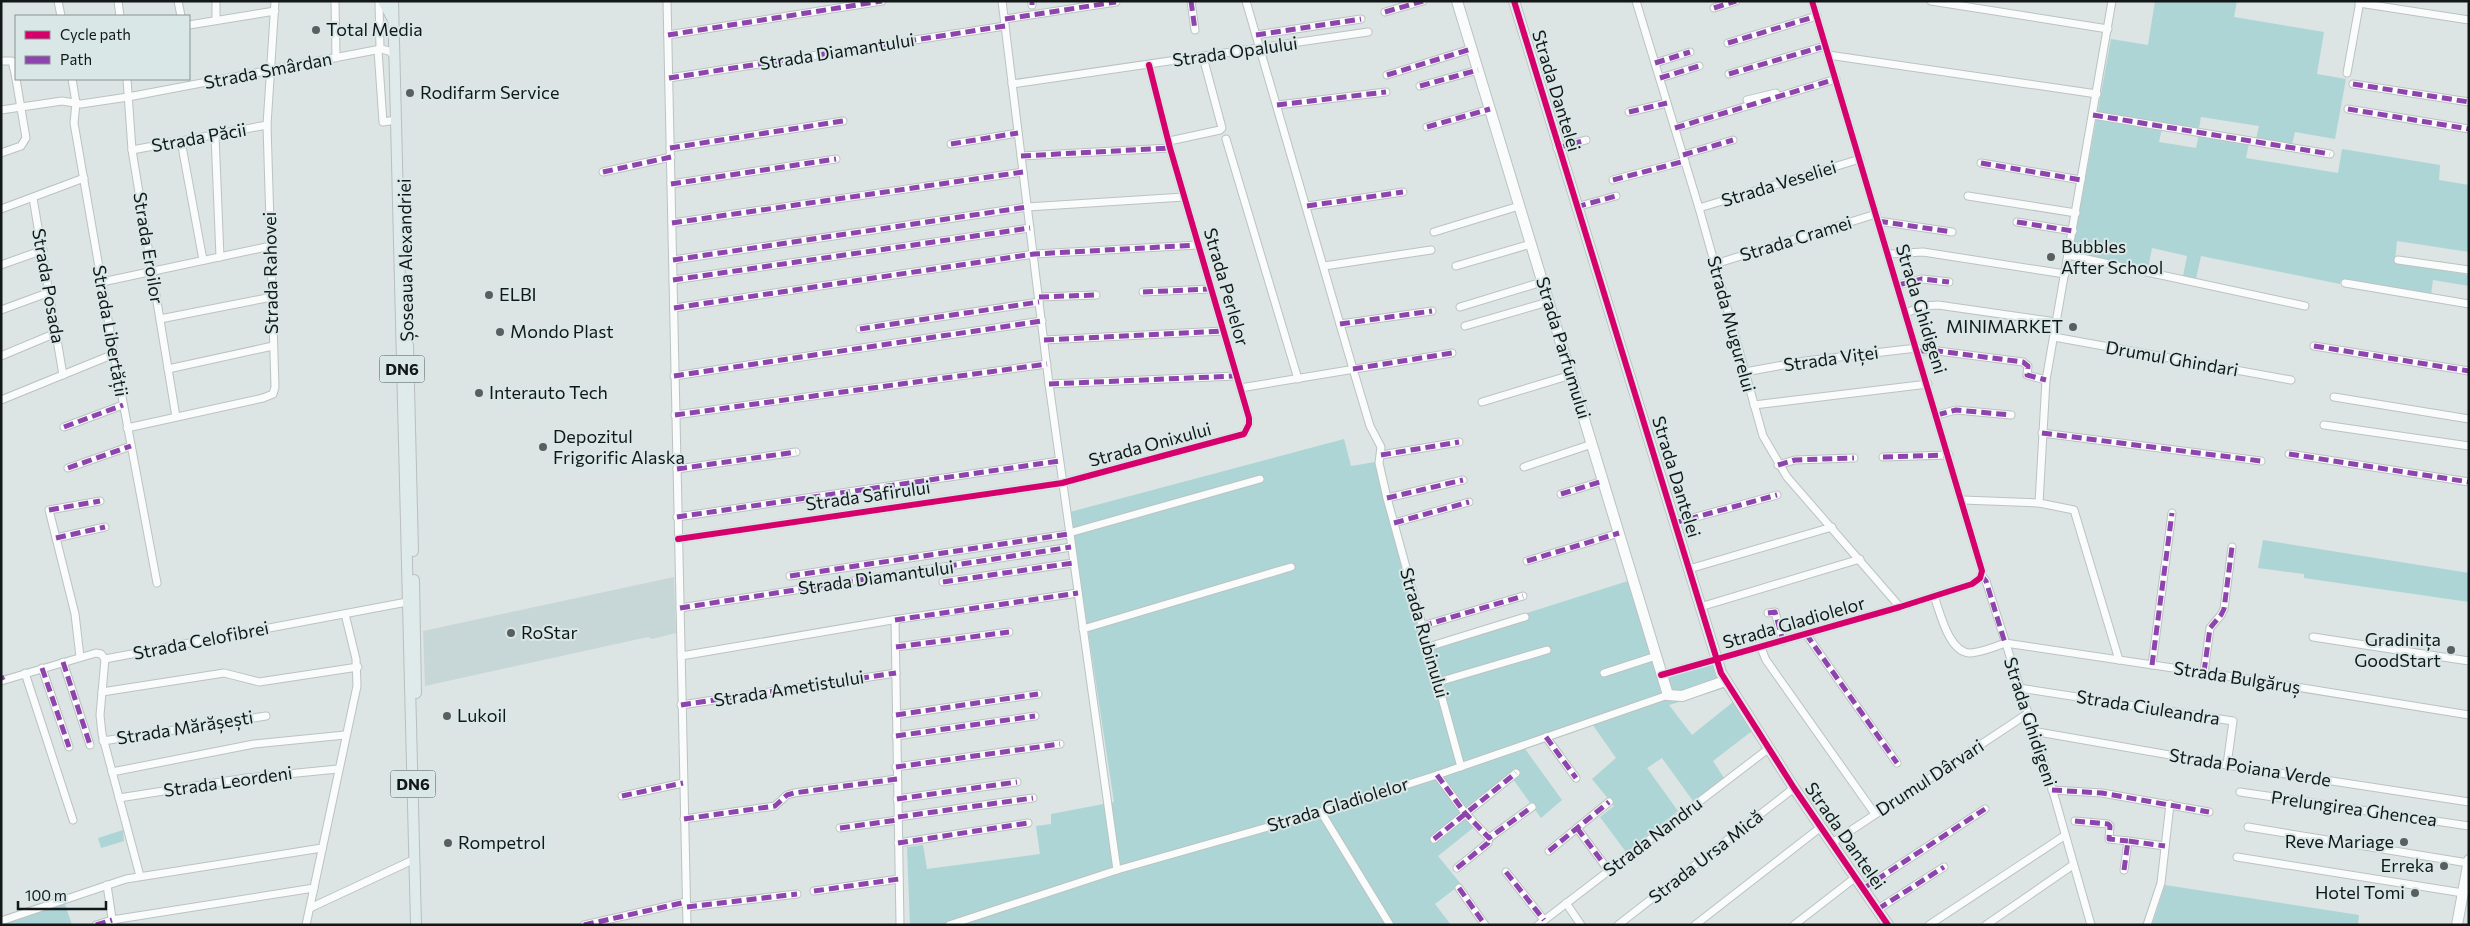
<svg xmlns="http://www.w3.org/2000/svg" width="2470" height="926" font-family="Commissioner,sans-serif">
<style>
.built{fill:#c7d7d7}
.green{fill:#add5d5}
.lines{fill:none;stroke-linecap:round;stroke-linejoin:round}
.street-casing{stroke:#bcc2c2;stroke-width:9}
.secondary-casing{stroke:#bcc2c2;stroke-width:12}
.primary-casing{stroke:#babebe;stroke-width:12}
.street{stroke:#fafbfb;stroke-width:7}
.secondary{stroke:#fafbfb;stroke-width:10}
.primary{stroke:#dfeaea;stroke-width:10}
.quiet{stroke:#8e44ad;stroke-width:5;stroke-dasharray:10 5;stroke-linecap:butt}
.cycleway-casing{stroke:#d9e7e7;stroke-width:9}
.cycleway{stroke:#d6006c;stroke-width:6}
.poi-dot{fill:#595f5f;stroke:#d9e7e7;stroke-width:2}
.labels{text-anchor:middle;stroke-width:4;stroke-linejoin:round;paint-order:stroke}
.shield{fill:#d9e7e7;stroke:#4e5555;stroke-width:1}
.shield-label{font-size:16px;font-weight:bold;fill:#121717}
.poi-label{font-size:18px;fill:#121717;stroke:#d9e7e7;text-anchor:start}
.street-label{font-size:18px;fill:#121717;stroke:#d9e7e7}
</style>
<rect width="100%" height="100%" fill="#dce4e4"/>
<!-- built -->
<path class="built" d="M674,577l2,56 -24,6 -4,-2 -223,49 -2,-55z"/>
<!-- green -->
<g class="green">
<path d="M2155,1h82l-3,16 90,15 -7,42 29,5 -11,60 -40,-7 -3,12 -36,-5 3,-13 -58,-9 -2,11 -36,-5 -4,19 37,6 3,-14 50,9 -3,15 92,15 4,-24 98,16 -1,15 30,5v67l-72,-11 -2,21 74,13v11l-36,-6 -2,15 -90,-15 -1,4 -139,-28 -5,23 -13,-3 4,-20 -35,-8 -4,21 -76,-17 39,-213 37,6z"/>
<path d="M1344,439l7,27 24,-4 54,182 199,-63 31,97 65,-16 8,24 -63,19 23,30 41,-33 19,29 -39,30 11,17 -31,23 -31,-43 -15,10 31,43 -52,41 -26,-35 14,-11 -22,-27 24,-21 -26,-37 -70,21 42,58 -21,18 -31,-43 -48,38 11,15 -35,28 23,28 -26,20 16,21h-541l-3,-78 16,-2 4,24 113,-15 -4,-28 15,-2v-10l63,-12 -44,-290z"/>
<path d="M2263,540l206,33v29l-165,-24v-4l-46,-6z"/>
<path d="M123,830l1,11 -23,7 -3,-10z"/>
<path d="M2165,885l194,30 -1,10h-206z"/>
<path d="M65,904l7,21h-71v-2z"/>
</g>
<g class="lines">
<!-- street casing -->
<g class="street-casing">
<g id="street">
<path d="M58,1l3,15"/>
<path d="M118,1l2,15"/>
<path d="M178,1l3,15"/>
<path d="M216,1v19"/>
<path d="M335,1l1,57"/>
<path d="M379,1l1,48"/>
<path d="M667,1l20,924"/>
<path d="M1002,1l47,383 68,486"/>
<path d="M1032,1v4"/>
<path d="M1191,1l4,29"/>
<path d="M1246,1l107,368 17,57 11,21 -2,16 8,35 74,269"/>
<path d="M1636,1l63,207 64,228 24,41 113,130"/>
<path d="M1931,1l177,28"/>
<path d="M2359,3l110,17"/>
<path d="M1714,8l22,-7"/>
<path d="M1385,12l38,-11"/>
<path d="M1005,19l111,-17"/>
<path d="M189,25l86,-14"/>
<path d="M668,35l214,-34"/>
<path d="M1256,35l105,-16"/>
<path d="M1728,43l89,-27"/>
<path d="M378,50l5,72 13,-2"/>
<path d="M1828,55l269,39"/>
<path d="M1,61h11l4,17"/>
<path d="M1655,63l35,-11"/>
<path d="M2347,73l13,-72"/>
<path d="M1729,74l96,-28"/>
<path d="M1387,75l84,-26"/>
<path d="M669,78l336,-52"/>
<path d="M1660,78l39,-12"/>
<path d="M72,79l4,24 -2,20 40,231 43,229"/>
<path d="M127,79l5,71 44,267"/>
<path d="M1012,84l356,-52"/>
<path d="M2353,84l116,18"/>
<path d="M1420,86l58,-16"/>
<path d="M1747,100l29,-7"/>
<path d="M1277,105l109,-13"/>
<path d="M2348,109l121,20"/>
<path d="M1,110l61,-9 19,3 47,-7 253,-48 8,2 5,5"/>
<path d="M1629,112l38,-9"/>
<path d="M2093,115l237,39"/>
<path d="M1427,127l63,-18"/>
<path d="M1675,128l161,-49"/>
<path d="M215,135l5,122"/>
<path d="M1226,139l72,240"/>
<path d="M1174,140l46,-10 2,-2 -19,-71"/>
<path d="M181,141l22,119"/>
<path d="M951,144l67,-11"/>
<path d="M670,148l173,-27"/>
<path d="M1557,148l29,-8"/>
<path d="M132,150l135,-25"/>
<path d="M1,153l20,-7 5,-8 -10,-59"/>
<path d="M1683,155l50,-15"/>
<path d="M1021,156l149,-8"/>
<path d="M1981,163l100,17"/>
<path d="M603,172l68,-15"/>
<path d="M1613,180l72,-19"/>
<path d="M671,184l165,-25"/>
<path d="M1968,196l108,17"/>
<path d="M33,198l30,177"/>
<path d="M1307,206l96,-14"/>
<path d="M1576,207l40,-11"/>
<path d="M1699,208l161,-49"/>
<path d="M1,209l83,-31"/>
<path d="M1878,221l74,11"/>
<path d="M2017,222l56,9"/>
<path d="M672,223l351,-51"/>
<path d="M1434,232l85,-26"/>
<path d="M1889,254l34,-2 142,22"/>
<path d="M2068,255l237,51"/>
<path d="M673,260l354,-53 157,-10"/>
<path d="M2398,260l71,10"/>
<path d="M1715,264l161,-50"/>
<path d="M1,265l42,-15"/>
<path d="M1324,266l107,-16"/>
<path d="M1456,266l75,-22"/>
<path d="M673,280l357,-52"/>
<path d="M102,282l169,-36"/>
<path d="M2345,283l124,21"/>
<path d="M1898,285l24,-6 27,3"/>
<path d="M1143,292l68,-3"/>
<path d="M1039,297l57,-2"/>
<path d="M1460,307l82,-25"/>
<path d="M674,308l360,-54 164,-9"/>
<path d="M1,310l49,-18"/>
<path d="M1906,313l17,-7 15,-1 118,17"/>
<path d="M160,319l112,-22"/>
<path d="M1340,324l92,-13"/>
<path d="M1465,326l83,-24"/>
<path d="M860,329l179,-27"/>
<path d="M2054,337l237,43"/>
<path d="M1044,340l179,-9"/>
<path d="M2314,346l155,25"/>
<path d="M1918,351h20l85,11 5,4 -1,9 19,5"/>
<path d="M1,356l55,-23"/>
<path d="M168,369l105,-23"/>
<path d="M1745,372l60,-11 112,-13"/>
<path d="M674,376l368,-55"/>
<path d="M1049,384l187,-8"/>
<path d="M1240,388l212,-35"/>
<path d="M2334,397l135,22"/>
<path d="M1,400l113,-46"/>
<path d="M1482,402l89,-27"/>
<path d="M1754,405l174,-21"/>
<path d="M675,415l372,-51"/>
<path d="M1937,415l19,-5 55,5"/>
<path d="M2324,425l145,21"/>
<path d="M64,427l59,-22"/>
<path d="M127,428l136,-30 10,-4 2,-7 -8,-262 8,-124"/>
<path d="M2042,433l219,28"/>
<path d="M2289,454l180,28"/>
<path d="M1381,455l78,-13"/>
<path d="M1883,457l66,-2"/>
<path d="M1778,465l17,-5 59,-2"/>
<path d="M1524,467l68,-23"/>
<path d="M68,468l63,-22"/>
<path d="M677,469l119,-17"/>
<path d="M1561,494l42,-13"/>
<path d="M1387,498l76,-18"/>
<path d="M1963,500l76,3 35,7 45,150"/>
<path d="M2039,503l7,-123 66,-379"/>
<path d="M677,517l382,-56"/>
<path d="M1394,523l75,-21"/>
<path d="M1674,523l103,-28"/>
<path d="M1069,533l191,-54"/>
<path d="M56,538l49,-11"/>
<path d="M678,539l384,-56 182,-49 5,-10v-6l-79,-270 -21,-83"/>
<path d="M1527,561l92,-28"/>
<path d="M1689,569l143,-42"/>
<path d="M1981,575l5,6 68,214 37,130"/>
<path d="M790,576l279,-42"/>
<path d="M943,582l130,-19"/>
<path d="M1934,596c6,16 15,58 37,57 11,-1 24,-6 34,-10l242,36 222,36"/>
<path d="M1700,607l160,-48"/>
<path d="M680,608l391,-61"/>
<path d="M1768,613l7,-1 8,29"/>
<path d="M895,620l5,305"/>
<path d="M1422,626l101,-30"/>
<path d="M1083,629l208,-62"/>
<path d="M1806,634l91,129"/>
<path d="M2313,637l156,24"/>
<path d="M896,647l113,-15"/>
<path d="M1428,647l97,-30"/>
<path d="M1761,648l5,12 109,154"/>
<path d="M681,656l211,-36 186,-27"/>
<path d="M80,657l-5,-43 -26,-104 51,-9"/>
<path d="M105,659l302,-57"/>
<path d="M105,659l-5,56 2,19 38,142"/>
<path d="M63,662l27,83"/>
<path d="M2152,665l20,-152"/>
<path d="M42,668l27,79"/>
<path d="M2204,672l6,-44 11,-13 3,-6 8,-62"/>
<path d="M25,673l48,147"/>
<path d="M1604,673l52,-17"/>
<path d="M1661,675l239,-68 72,-23 8,-6 2,-7 -170,-570"/>
<path d="M1,681l95,-28 5,1 4,5"/>
<path d="M1438,682l109,-32"/>
<path d="M2019,688l214,33 -6,44"/>
<path d="M102,692l122,-19 35,9 99,-15"/>
<path d="M681,705l215,-32"/>
<path d="M896,715l142,-21"/>
<path d="M2032,731l195,34 242,37"/>
<path d="M896,736l139,-20"/>
<path d="M1546,737l30,41"/>
<path d="M103,741l163,-25"/>
<path d="M896,767l164,-23"/>
<path d="M112,772l142,-28 91,-9"/>
<path d="M1437,775l28,38 24,25 43,-31"/>
<path d="M2052,790l50,3 107,19"/>
<path d="M2240,792l229,34"/>
<path d="M622,796l61,-13"/>
<path d="M119,798l127,-20 92,-9"/>
<path d="M897,799l120,-17"/>
<path d="M1321,812l69,113"/>
<path d="M898,817l135,-19"/>
<path d="M684,819l91,-13 12,-11 7,-2 103,-14"/>
<path d="M2075,821l33,3 2,2 -1,13 19,2"/>
<path d="M2248,827l220,36"/>
<path d="M840,828l58,-8"/>
<path d="M1577,828l32,43"/>
<path d="M1434,839l82,-66"/>
<path d="M898,843l130,-20"/>
<path d="M1832,843l195,-129"/>
<path d="M1549,851l60,-49"/>
<path d="M2237,857l226,36"/>
<path d="M1457,868l31,-25 1,-5"/>
<path d="M2124,870l4,-29 37,5"/>
<path d="M1506,872l38,48"/>
<path d="M107,885l6,40"/>
<path d="M1459,888l26,37"/>
<path d="M1864,888l121,-79"/>
<path d="M814,891l85,-12"/>
<path d="M1566,903l15,22"/>
<path d="M687,907l110,-13"/>
<path d="M310,908l105,-49"/>
<path d="M1878,909l66,-42"/>
<path d="M1,921l125,-42 196,-31"/>
<path d="M96,925l16,-5 202,-32"/>
<path d="M306,925l51,-239 -1,-27 -11,-45"/>
<path d="M584,925l102,-23"/>
<path d="M949,925l168,-55 204,-58 116,-37 231,-80"/>
<path d="M1538,925l230,-176"/>
<path d="M1618,925l176,-137"/>
<path d="M1695,925l126,-98"/>
<path d="M1794,925l62,-48"/>
<path d="M1929,925l135,-89"/>
<path d="M1986,925l87,-60"/>
<path d="M2147,925l14,-42 9,-79"/>
</g>
</g>
<!-- secondary casing -->
<g class="secondary-casing">
<g id="secondary">
<path d="M1457,1l211,694 14,1 43,-15"/>
<path d="M1514,1l207,672 73,115 94,137"/>
<path d="M2457,925l12,-65"/>
</g>
</g>
<!-- primary casing -->
<g class="primary-casing">
<g id="primary">
<path d="M383,1l10,19"/>
<path d="M393,1l23,924"/>
<path d="M408,345l5,206"/>
<path d="M414,580l2,113"/>
</g>
</g>
<!-- street -->
<use href="#street" class="street"/>
<!-- secondary -->
<use href="#secondary" class="secondary"/>
<!-- primary -->
<use href="#primary" class="primary"/>
<!-- quiet -->
<g class="quiet">
<path d="M1032,1v4"/>
<path d="M1191,1l4,29"/>
<path d="M1714,8l22,-7"/>
<path d="M1385,12l38,-11"/>
<path d="M1005,19l111,-17"/>
<path d="M668,35l214,-34"/>
<path d="M1256,35l105,-16"/>
<path d="M1728,43l89,-27"/>
<path d="M1655,63l35,-11"/>
<path d="M1729,74l96,-28"/>
<path d="M1387,75l84,-26"/>
<path d="M669,78l336,-52"/>
<path d="M1660,78l39,-12"/>
<path d="M2353,84l116,18"/>
<path d="M1420,86l58,-16"/>
<path d="M1277,105l109,-13"/>
<path d="M2348,109l121,20"/>
<path d="M1629,112l38,-9"/>
<path d="M2093,115l237,39"/>
<path d="M1427,127l63,-18"/>
<path d="M1675,128l161,-49"/>
<path d="M951,144l67,-11"/>
<path d="M670,148l173,-27"/>
<path d="M1557,148l29,-8"/>
<path d="M1683,155l50,-15"/>
<path d="M1021,156l149,-8"/>
<path d="M1981,163l100,17"/>
<path d="M603,172l68,-15"/>
<path d="M1613,180l72,-19"/>
<path d="M671,184l165,-25"/>
<path d="M1307,206l96,-14"/>
<path d="M1576,207l40,-11"/>
<path d="M1878,221l74,11"/>
<path d="M2017,222l56,9"/>
<path d="M672,223l351,-51"/>
<path d="M673,260l354,-53"/>
<path d="M673,280l357,-52"/>
<path d="M1898,285l24,-6 27,3"/>
<path d="M1143,292l68,-3"/>
<path d="M1039,297l57,-2"/>
<path d="M674,308l360,-54 164,-9"/>
<path d="M1340,324l92,-13"/>
<path d="M860,329l179,-27"/>
<path d="M1044,340l179,-9"/>
<path d="M2314,346l155,25"/>
<path d="M1918,351h20l85,11 5,4 -1,9 19,5"/>
<path d="M1353,369l99,-16"/>
<path d="M674,376l368,-55"/>
<path d="M1049,384l187,-8"/>
<path d="M675,415l372,-51"/>
<path d="M1937,415l19,-5 55,5"/>
<path d="M64,427l59,-22"/>
<path d="M2042,433l219,28"/>
<path d="M2289,454l180,28"/>
<path d="M1381,455l78,-13"/>
<path d="M1883,457l66,-2"/>
<path d="M1778,465l17,-5 59,-2"/>
<path d="M68,468l63,-22"/>
<path d="M677,469l119,-17"/>
<path d="M1561,494l42,-13"/>
<path d="M1387,498l76,-18"/>
<path d="M49,510l51,-9"/>
<path d="M677,517l382,-56"/>
<path d="M1394,523l75,-21"/>
<path d="M1674,523l103,-28"/>
<path d="M56,538l49,-11"/>
<path d="M1527,561l92,-28"/>
<path d="M1981,575l5,6 19,62"/>
<path d="M790,576l279,-42"/>
<path d="M943,582l130,-19"/>
<path d="M680,608l391,-61"/>
<path d="M1768,613l7,-1 8,29"/>
<path d="M895,620l183,-27"/>
<path d="M1422,626l101,-30"/>
<path d="M1806,634l91,129"/>
<path d="M896,647l113,-15"/>
<path d="M63,662l27,83"/>
<path d="M2152,665l20,-152"/>
<path d="M42,668l27,79"/>
<path d="M2204,672l6,-44 11,-13 3,-6 8,-62"/>
<path d="M1,676l2,4"/>
<path d="M681,705l215,-32"/>
<path d="M896,715l142,-21"/>
<path d="M896,736l139,-20"/>
<path d="M1546,737l30,41"/>
<path d="M896,767l164,-23"/>
<path d="M1437,775l28,38 24,25 43,-31"/>
<path d="M2052,790l50,3 107,19"/>
<path d="M622,796l61,-13"/>
<path d="M897,799l120,-17"/>
<path d="M898,817l135,-19"/>
<path d="M684,819l91,-13 12,-11 7,-2 103,-14"/>
<path d="M2075,821l33,3 2,2 -1,13 19,2"/>
<path d="M840,828l58,-8"/>
<path d="M1577,828l32,43"/>
<path d="M1434,839l82,-66"/>
<path d="M898,843l130,-20"/>
<path d="M1549,851l60,-49"/>
<path d="M1457,868l31,-25 1,-5"/>
<path d="M2124,870l4,-29 37,5"/>
<path d="M1506,872l38,48"/>
<path d="M1459,888l26,37"/>
<path d="M1864,888l121,-79"/>
<path d="M814,891l85,-12"/>
<path d="M687,907l110,-13"/>
<path d="M1878,909l66,-42"/>
<path d="M96,925l16,-5"/>
<path d="M584,925l102,-23"/>
</g>
<!-- cycleway casing -->
<g class="cycleway-casing">
<g id="cycleway">
<path d="M1514,1l207,672 73,115 94,137"/>
<path d="M678,539l384,-56 182,-49 5,-10v-6l-79,-270 -21,-83"/>
<path d="M1661,675l239,-68 72,-23 8,-6 2,-7 -170,-570"/>
</g>
</g>
<!-- cycleway -->
<use href="#cycleway" class="cycleway"/>
</g>
<!-- markers -->
<g class="poi-dot">
<circle cx="316" cy="30" r="5"/>
<circle cx="410" cy="93" r="5"/>
<circle cx="2051" cy="257" r="5"/>
<circle cx="489" cy="295" r="5"/>
<circle cx="2073" cy="327" r="5"/>
<circle cx="500" cy="332" r="5"/>
<circle cx="479" cy="393" r="5"/>
<circle cx="543" cy="447" r="5"/>
<circle cx="511" cy="633" r="5"/>
<circle cx="2451" cy="650" r="5"/>
<circle cx="447" cy="716" r="5"/>
<circle cx="2404" cy="842" r="5"/>
<circle cx="448" cy="843" r="5"/>
<circle cx="2444" cy="866" r="5"/>
<circle cx="2415" cy="893" r="5"/>
</g>
<g class="labels">
<!-- shield labels -->
<g class="shield">
<rect x="379.5" y="355.5" width="45" height="27" rx="4"/>
<rect x="390.5" y="770.5" width="45" height="27" rx="4"/>
</g>
<g class="shield-label">
<text x="402" y="375">DN6</text>
<text x="413" y="790">DN6</text>
</g>
<!-- poi labels -->
<g class="poi-label">
<text x="326" y="36">Total Media</text>
<text x="420" y="99">Rodifarm Service</text>
<text x="2061" y="253">Bubbles<tspan x="2061" dy="21">After School</tspan></text>
<text x="499" y="301">ELBI</text>
<text x="2063" y="333" text-anchor="end">MINIMARKET</text>
<text x="510" y="338">Mondo Plast</text>
<text x="489" y="399">Interauto Tech</text>
<text x="553" y="443">Depozitul<tspan x="553" dy="21">Frigorific Alaska</tspan></text>
<text x="521" y="639">RoStar</text>
<text x="2441" y="646" text-anchor="end">Gradinița<tspan x="2441" dy="21">GoodStart</tspan></text>
<text x="457" y="722">Lukoil</text>
<text x="2394" y="848" text-anchor="end">Reve Mariage</text>
<text x="458" y="849">Rompetrol</text>
<text x="2434" y="872" text-anchor="end">Erreka</text>
<text x="2405" y="899" text-anchor="end">Hotel Tomi</text>
</g>
<!-- street labels -->
<g class="street-label">
<text transform="translate(837 52) rotate(-9)" y="6">Strada Diamantului</text>
<text transform="translate(1235 52) rotate(-8)" y="6">Strada Opalului</text>
<text transform="translate(268 71) rotate(-11)" y="6">Strada Smârdan</text>
<text transform="translate(1556 91) rotate(73)" y="6">Strada Dantelei</text>
<text transform="translate(199 138) rotate(-10)" y="6">Strada Păcii</text>
<text transform="translate(1779 184) rotate(-17)" y="6">Strada Veseliei</text>
<text transform="translate(1796 239) rotate(-17)" y="6">Strada Cramei</text>
<text transform="translate(148 248) rotate(81)" y="6">Strada Eroilor</text>
<text transform="translate(406 260) rotate(-91)" y="6">Șoseaua Alexandriei</text>
<text transform="translate(271 273) rotate(-91)" y="6">Strada Rahovei</text>
<text transform="translate(48 286) rotate(80)" y="6">Strada Posada</text>
<text transform="translate(1226 287) rotate(74)" y="6">Strada Perlelor</text>
<text transform="translate(1921 309) rotate(73)" y="6">Strada Ghidigeni</text>
<text transform="translate(1731 324) rotate(75)" y="6">Strada Mugurelui</text>
<text transform="translate(110 331) rotate(80)" y="6">Strada Libertății</text>
<text transform="translate(1563 348) rotate(73)" y="6">Strada Parfumului</text>
<text transform="translate(1831 359) rotate(-8)" y="6">Strada Viței</text>
<text transform="translate(2172 359) rotate(10)" y="6">Drumul Ghindari</text>
<text transform="translate(1150 445) rotate(-15)" y="6">Strada Onixului</text>
<text transform="translate(1676 477) rotate(73)" y="6">Strada Dantelei</text>
<text transform="translate(868 496) rotate(-8)" y="6">Strada Safirului</text>
<text transform="translate(876 578) rotate(-8)" y="6">Strada Diamantului</text>
<text transform="translate(1794 623) rotate(-16)" y="6">Strada Gladiolelor</text>
<text transform="translate(1424 633) rotate(74)" y="6">Strada Rubinului</text>
<text transform="translate(201 641) rotate(-11)" y="6">Strada Celofibrei</text>
<text transform="translate(2237 678) rotate(9)" y="6">Strada Bulgăruș</text>
<text transform="translate(789 689) rotate(-9)" y="6">Strada Ametistului</text>
<text transform="translate(2148 708) rotate(9)" y="6">Strada Ciuleandra</text>
<text transform="translate(2030 722) rotate(72)" y="6">Strada Ghidigeni</text>
<text transform="translate(185 728) rotate(-9)" y="6">Strada Mărășești</text>
<text transform="translate(2250 768) rotate(9)" y="6">Strada Poiana Verde</text>
<text transform="translate(1930 778) rotate(-33)" y="6">Drumul Dârvari</text>
<text transform="translate(228 782) rotate(-8)" y="6">Strada Leordeni</text>
<text transform="translate(1338 805) rotate(-17)" y="6">Strada Gladiolelor</text>
<text transform="translate(2354 809) rotate(8)" y="6">Prelungirea Ghencea</text>
<text transform="translate(1845 836) rotate(55)" y="6">Strada Dantelei</text>
<text transform="translate(1653 837) rotate(-37)" y="6">Strada Nandru</text>
<text transform="translate(1706 857) rotate(-38)" y="6">Strada Ursa Mică</text>
</g>
</g>
<!-- border -->
<rect width="2470" height="926" fill="none" stroke="#121717" stroke-width="5"/>
<!-- legend -->
<rect x="15" y="15" width="175" height="65" fill="#d9e7e7" stroke="#899494"/>
<rect x="25" y="31" width="25" height="8" fill="#d6006c" stroke="#899494"/>
<text x="60" y="40" font-size="15" fill="#121717">Cycle path</text>
<rect x="25" y="56" width="25" height="8" fill="#8e44ad" stroke="#899494"/>
<text x="60" y="65" font-size="15" fill="#121717">Path</text>
<!-- scale -->
<path d="M18 901v8h88v-8" fill="none" stroke="#121717" stroke-width="2.5"/>
<text x="25" y="901" font-size="15" fill="#121717" stroke="#d9e7e7" stroke-width="4" paint-order="stroke">100 m</text>
</svg>
